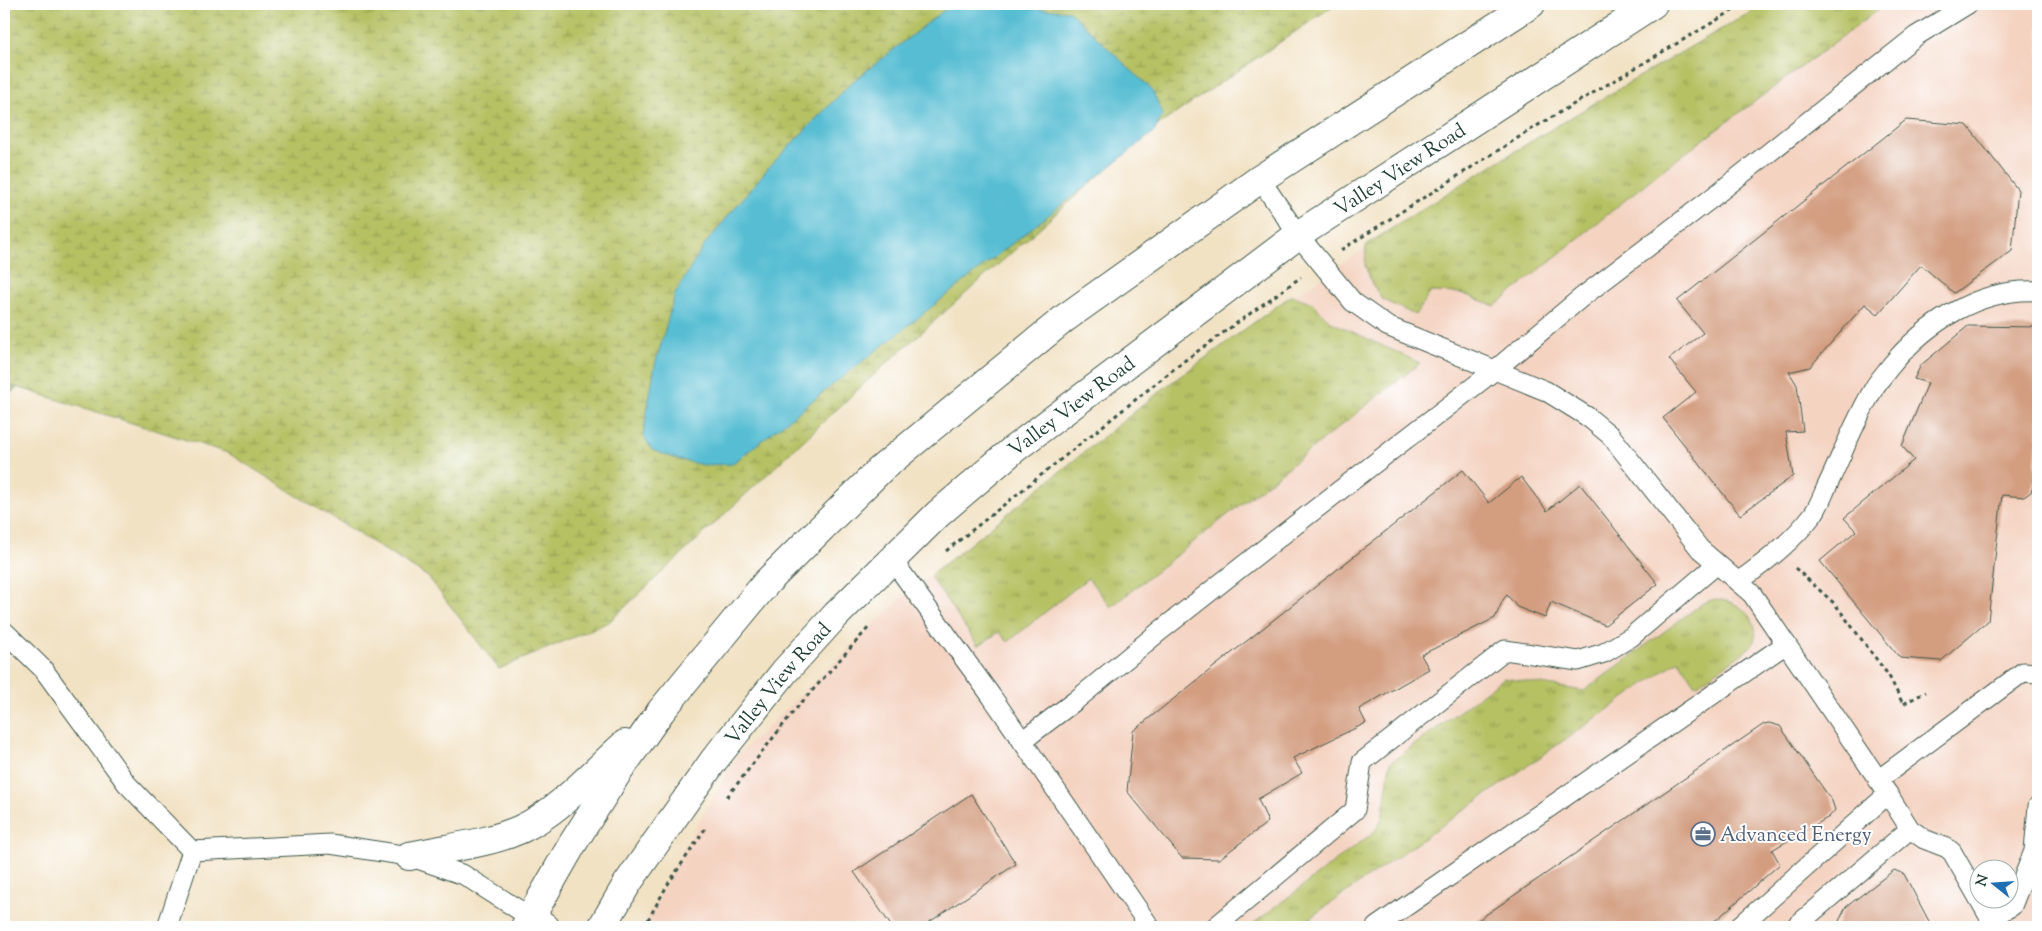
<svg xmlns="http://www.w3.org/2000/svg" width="2042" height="931" font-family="'Sorts Mill Goudy',serif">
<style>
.built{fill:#f4d3c1;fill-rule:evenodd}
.grass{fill:url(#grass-tufts);stroke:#6a7f4c}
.forest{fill:url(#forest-crowns);stroke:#587246}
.wetland{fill:url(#wetland-marsh);stroke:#6a7f4c}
.water{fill:#56bdd3;stroke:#3a7d84}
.building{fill:#d39d80}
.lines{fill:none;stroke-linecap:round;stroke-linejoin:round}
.lane-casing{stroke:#3f564a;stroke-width:21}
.street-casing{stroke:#3f564a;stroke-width:30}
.secondary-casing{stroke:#3f564a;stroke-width:30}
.path{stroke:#3f564a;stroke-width:3;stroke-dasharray:4 4;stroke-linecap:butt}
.lane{stroke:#fff;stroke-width:19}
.street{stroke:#fff;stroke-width:28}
.secondary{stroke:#fff;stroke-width:28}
.labels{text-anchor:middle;stroke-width:4;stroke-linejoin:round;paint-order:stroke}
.street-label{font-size:20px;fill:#1f3d34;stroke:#fff}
.service-label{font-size:20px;fill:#4e5e75;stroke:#fff;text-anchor:start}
</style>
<defs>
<pattern id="grass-tufts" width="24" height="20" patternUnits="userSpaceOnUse" patternTransform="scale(1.25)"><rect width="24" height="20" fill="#b5c163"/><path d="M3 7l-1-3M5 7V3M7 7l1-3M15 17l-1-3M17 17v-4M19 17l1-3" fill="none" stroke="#939e52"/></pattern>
<pattern id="forest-crowns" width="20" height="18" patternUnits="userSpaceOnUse" patternTransform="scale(1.25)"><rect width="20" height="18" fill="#90a759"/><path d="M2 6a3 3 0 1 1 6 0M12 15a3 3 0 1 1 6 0" fill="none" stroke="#75894a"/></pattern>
<pattern id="wetland-marsh" width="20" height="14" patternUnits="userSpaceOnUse" patternTransform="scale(1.25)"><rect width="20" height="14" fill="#b5c163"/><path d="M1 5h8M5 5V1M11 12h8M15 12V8" fill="none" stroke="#939e52"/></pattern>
</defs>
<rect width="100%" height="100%" fill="#fff"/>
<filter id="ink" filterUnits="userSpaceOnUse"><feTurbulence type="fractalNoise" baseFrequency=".02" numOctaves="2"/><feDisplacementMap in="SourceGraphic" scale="10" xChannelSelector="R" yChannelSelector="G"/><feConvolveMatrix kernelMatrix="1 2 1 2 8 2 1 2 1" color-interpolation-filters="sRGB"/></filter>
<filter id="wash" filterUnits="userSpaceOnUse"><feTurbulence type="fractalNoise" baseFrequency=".0096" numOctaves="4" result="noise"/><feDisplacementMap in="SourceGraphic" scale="20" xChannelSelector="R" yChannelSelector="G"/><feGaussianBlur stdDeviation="1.12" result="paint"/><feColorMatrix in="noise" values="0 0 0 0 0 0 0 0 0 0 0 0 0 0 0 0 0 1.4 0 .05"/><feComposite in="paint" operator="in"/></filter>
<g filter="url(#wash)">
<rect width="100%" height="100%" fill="#f2e2c4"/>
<!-- built -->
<path class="built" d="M1765,4h273v923h-1395l38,-73 56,-98 161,-155 266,-213 83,-61 230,-153 160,-97zM1980,868h30v30h-30z"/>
<!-- grass -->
<g class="grass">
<path d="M1765,4h121l-225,167 -166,135 -34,-13 -30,-1 -16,23 -32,-15 -11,-16 -7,-19 1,-20c131,-85 264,-164 399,-241z"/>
<path d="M1292,295l20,8 19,19 89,41 -309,244 -23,-29 -80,64 -9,-10 -21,14 -48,-70 234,-188z"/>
<path d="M1715,599c16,2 24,5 34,17 7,8 9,19 3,29 -6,8 -44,31 -54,39h-4l-15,-24 -368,257 6,10h-68l125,-95 8,-12 8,-57 114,-85 80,13 108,-80 11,-8z"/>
</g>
<!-- forest -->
<path class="forest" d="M4,383l15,4 -15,11z"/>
<!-- wetland -->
<path class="wetland" d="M4,4h1332l-189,129 -268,237 -270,252 -110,47 -71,-92 -200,-124 -224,-70z"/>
<!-- water -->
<path class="water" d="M952,4h31l86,7 83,79 11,24 -9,18 -422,332 -29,1 -26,-6 -25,-9 -9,-15 12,-70 20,-71 30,-50 64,-77 83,-85z"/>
<g id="blocks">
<!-- building -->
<g class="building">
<path d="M1906,120l61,5 51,65 -6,61 -58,42 -33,-28 -43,49 -13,-10 -55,63 -21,5 8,13 6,46 -17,1 7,44 -53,39 -77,-97 33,-26 -27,-33 34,-26 -26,-32z"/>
<path d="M1968,326l70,1v102l-5,58 -2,5 -7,5 -22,-2 -14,126 -47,40 -41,-3 -80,-97 36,-30 -12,-13 70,-58 -12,-14 26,-63 -14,-4 7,-14z"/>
<path d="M1463,470l26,33 32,-26 26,34 33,-27 78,100 -53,41 -54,-23 -6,16 -28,-11 -10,-12 -4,5 -8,18 -74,37 8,14 -70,40 7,14 -73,35 9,15 -44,26 10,23 -49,37 -37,-1 -55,-67 6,-60z"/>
<path d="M1769,723l11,3 52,75 3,9 -6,7 -57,33 8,14 -64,56 -14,7h-234l296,-203z"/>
<path d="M971,794l45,70 -94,63h-30l-38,-55z"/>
<path d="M1894,870l10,4 28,53h-96l10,-20z"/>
</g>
</g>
</g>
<g filter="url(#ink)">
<use href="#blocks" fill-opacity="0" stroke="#3f564a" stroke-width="1"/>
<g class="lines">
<!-- lane casing -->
<g class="lane-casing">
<g id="lane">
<path d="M1260,179l38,56 55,67 34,24 159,65 42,26 23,19 89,113 52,45 136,200 22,35 14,10 23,9 5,4 38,66"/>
<path d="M891,558l101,139 158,230"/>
<path d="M1738,582c29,-21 55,-41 76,-69 6,-9 10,-21 15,-31 14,-30 27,-63 44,-92 4,-8 11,-15 16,-22 36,-45 90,-80 149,-77"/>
<path d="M4,631l39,38 84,115 65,67 138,-7 79,12 55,19 66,42"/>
<path d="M1022,741l53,-40 85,-70 117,-92 218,-169 87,-73 126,-96 208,-165 52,-32"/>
<path d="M1878,780l145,-108 15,1"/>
<path d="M167,927l25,-76"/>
<path d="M1215,927l140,-117 7,-48 143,-112 73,11 26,-8 27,-16 86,-73"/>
<path d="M1376,927l410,-283"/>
<path d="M1739,927l149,-133"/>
<path d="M1795,927l115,-98"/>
<path d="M1995,927l-5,-9 22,-12 22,-55 4,-45"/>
</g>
</g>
<!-- street casing -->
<g class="street-casing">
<path id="street" d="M530,917l15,10"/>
</g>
<!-- secondary casing -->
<g class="secondary-casing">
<g id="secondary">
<path d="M409,856c36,-8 79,-12 112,-27 40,-19 71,-56 104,-85"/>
<path d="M525,927l48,-84 45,-71 43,-61 106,-129 114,-113 184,-151 195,-139 271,-175"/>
<path id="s1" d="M602,927l25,-43 87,-124 71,-89 51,-56 102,-101 76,-65 284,-214 355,-231"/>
</g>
</g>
<!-- path -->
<g class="path">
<path d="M1341,250l194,-123 209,-123"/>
<path d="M946,551l238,-190 117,-84"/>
<path d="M1795,568l40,36 54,72 14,28 23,-12"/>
<path d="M727,797l67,-86 76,-85"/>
<path d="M644,927l24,-43 37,-55"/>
</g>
<!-- lane -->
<use href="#lane" class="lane"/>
<!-- street -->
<use href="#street" class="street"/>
<!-- secondary -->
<use href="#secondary" class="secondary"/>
</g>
</g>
<!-- icons -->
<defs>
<g id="office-ring" transform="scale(1.25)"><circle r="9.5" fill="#fff" stroke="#5c6f8a" stroke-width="1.5"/><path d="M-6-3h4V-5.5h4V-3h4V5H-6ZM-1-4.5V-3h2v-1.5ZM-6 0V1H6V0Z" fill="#5c6f8a"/></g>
</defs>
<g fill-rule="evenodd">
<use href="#office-ring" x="1703" y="834"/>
</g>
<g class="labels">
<!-- street labels -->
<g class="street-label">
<text dy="7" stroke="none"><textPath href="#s1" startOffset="1111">Valley View Road</textPath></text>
<text dy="7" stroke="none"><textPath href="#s1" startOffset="706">Valley View Road</textPath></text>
<text dy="7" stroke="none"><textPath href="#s1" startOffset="301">Valley View Road</textPath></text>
</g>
<!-- service labels -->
<g class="service-label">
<text x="1720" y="841">Advanced Energy</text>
</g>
</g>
<!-- margin -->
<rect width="2042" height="931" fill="none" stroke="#fff" stroke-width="20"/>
<!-- north arrow -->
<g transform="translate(1994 884) rotate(287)"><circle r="24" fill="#ffffff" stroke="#a5b1ae"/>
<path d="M0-4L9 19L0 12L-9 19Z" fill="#1f6fb2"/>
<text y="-8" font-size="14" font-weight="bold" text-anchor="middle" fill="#1f3d34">N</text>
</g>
</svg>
